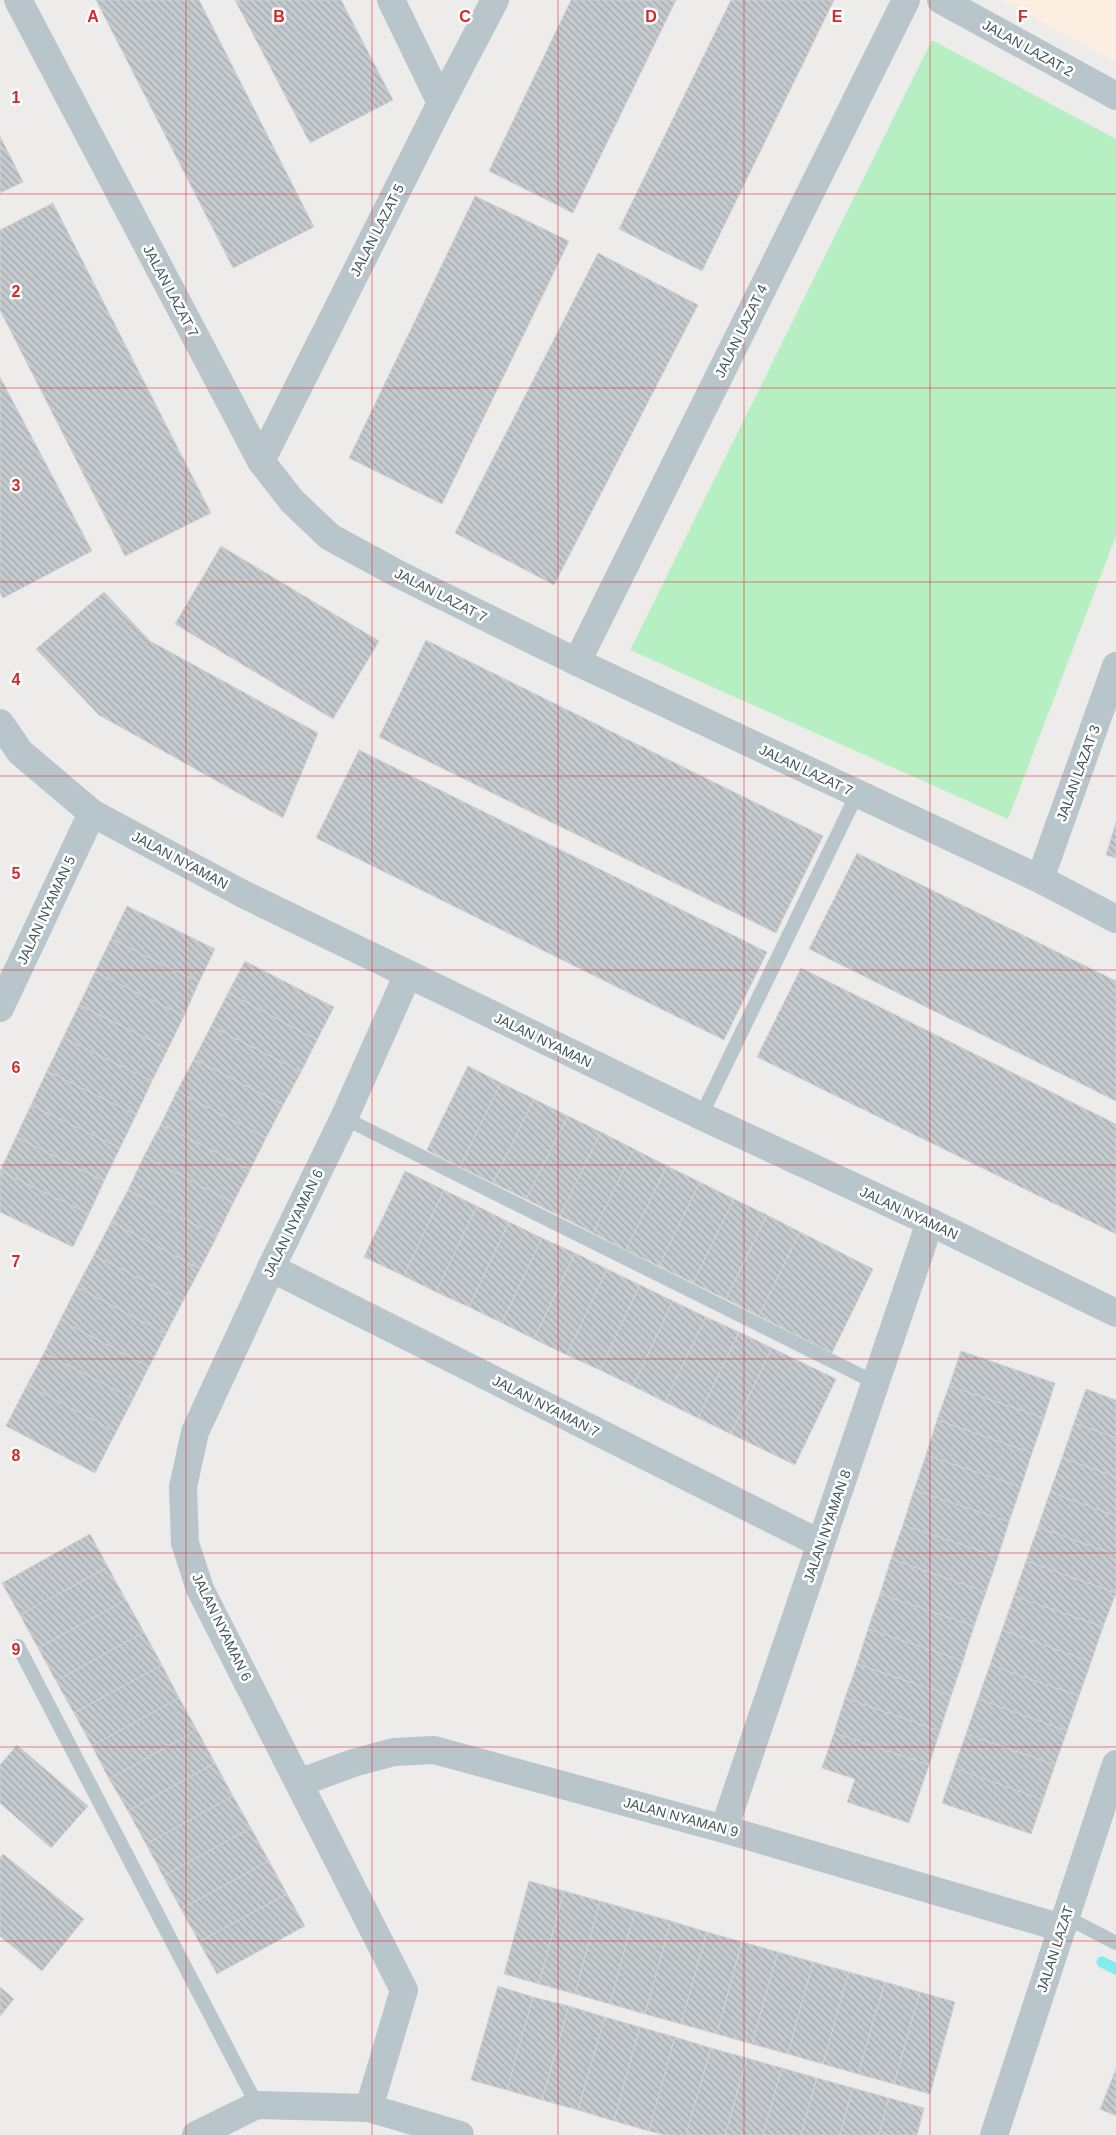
<svg xmlns="http://www.w3.org/2000/svg" width="1116" height="2135" font-family="Arial,sans-serif">
<style>
.commercial{fill:#fcefe1}
.park{fill:#b6efc1}
.lines{fill:none;stroke-linecap:round;stroke-linejoin:round}
.stream{stroke:#82eced;stroke-width:11}
.building{fill:url(#building-back-hatch);stroke:#cfd3d7}
.service{stroke:#b8c6cc;stroke-width:14}
.minor{stroke:#b8c6cc;stroke-width:28}
.tertiary{stroke:#b8c6cc;stroke-width:28}
.grid{fill:none;stroke:#d62828;stroke-width:1;stroke-opacity:0.55}
.labels{text-anchor:middle;stroke-width:5;stroke-linejoin:round;paint-order:stroke}
.street-label{font-size:14px;fill:#435359;stroke:#fff}
.grid-label{font-size:16px;text-anchor:middle;font-weight:bold;fill:#d62828;stroke:#fff;stroke-width:5;stroke-linejoin:round;paint-order:stroke}
</style>
<defs>
<pattern id="building-back-hatch" width="6" height="6" patternUnits="userSpaceOnUse" patternTransform="scale(1.25)"><rect width="6" height="6" fill="#c4cace"/><path d="M-1 5l2 2M0 0l6 6M5-1l2 2" fill="none" stroke="#a1a7aa"/></pattern>
</defs>
<rect width="100%" height="100%" fill="#eeebeb"/>
<!-- commercial -->
<path class="commercial" d="M1002,0h114v63z"/>
<!-- park -->
<path class="park" d="M932,40l184,99v397l-108,283 -378,-169z"/>
<g class="lines">
<!-- stream -->
<path class="stream" d="M1102,1962l14,7"/>
</g>
<!-- building -->
<g class="building">
<path d="M96,0h103l115,227 -81,41z"/>
<path d="M235,0h106l52,100 -83,43z"/>
<path d="M571,0h105l-103,213 -84,-42z"/>
<path d="M731,0h103l-132,271 -83,-42z"/>
<path d="M0,136l23,46 -23,11z"/>
<path d="M475,196l94,45 -127,263 -93,-46z"/>
<path d="M53,203l158,310 -86,43 -125,-246v-80z"/>
<path d="M598,253l100,52 -144,280 -99,-52z"/>
<path d="M0,377l92,174 -89,47 -3,-6z"/>
<path d="M221,546l158,95 -46,78 -158,-95z"/>
<path d="M104,592l46,49 168,92 -35,85 -184,-103 -63,-66z"/>
<path d="M426,640l397,196 -47,97 -397,-196z"/>
<path d="M359,750l408,202 -43,88 -408,-202z"/>
<path d="M1116,822v36l-10,-3z"/>
<path d="M857,853l259,128v120l-307,-152z"/>
<path d="M127,906l88,43 -16,33 -88,-43z"/>
<path d="M111,939l88,43 -15,34 -89,-44z"/>
<path d="M245,961l89,46 -17,33 -89,-47z"/>
<path d="M801,968l315,156v110l-359,-177z"/>
<path d="M95,972l89,44 -16,33 -89,-44z"/>
<path d="M228,993l89,47 -16,32 -90,-46z"/>
<path d="M79,1005l89,44 -16,32 -89,-43z"/>
<path d="M211,1026l90,46 -18,33 -89,-46z"/>
<path d="M63,1038l89,43 -16,34 -89,-44z"/>
<path d="M194,1059l89,46 -17,33 -89,-47z"/>
<path d="M468,1066l33,17 -41,84 -33,-17z"/>
<path d="M47,1071l89,44 -16,33 -89,-43z"/>
<path d="M501,1083l33,16 -41,84 -33,-16z"/>
<path d="M177,1091l89,47 -16,32 -89,-46z"/>
<path d="M534,1099l34,17 -42,83 -33,-16z"/>
<path d="M31,1105l89,43 -16,33 -88,-44z"/>
<path d="M568,1116l33,16 -41,84 -34,-17z"/>
<path d="M161,1124l89,46 -17,33 -89,-47z"/>
<path d="M601,1132l33,17 -41,84 -33,-17z"/>
<path d="M16,1137l88,44 -15,33 -89,-43z"/>
<path d="M634,1149l33,17 -41,84 -33,-17z"/>
<path d="M144,1156l89,47 -16,33 -89,-46z"/>
<path d="M667,1166l33,16 -41,84 -33,-16z"/>
<path d="M0,1171l89,43 -16,33 -73,-35z"/>
<path d="M405,1171l39,19 -40,86 -40,-19z"/>
<path d="M700,1182l34,17 -41,84 -34,-17z"/>
<path d="M128,1190l89,46 -17,33 -89,-47z"/>
<path d="M444,1190l33,16 -41,86 -32,-16z"/>
<path d="M734,1199l33,16 -41,84 -33,-16z"/>
<path d="M477,1206l32,16 -40,85 -33,-15z"/>
<path d="M767,1215l33,17 -41,84 -33,-17z"/>
<path d="M111,1222l89,47 -17,32 -89,-46z"/>
<path d="M509,1222l33,16 -40,85 -33,-16z"/>
<path d="M800,1232l73,37 -41,84 -73,-37z"/>
<path d="M542,1238l33,15 -41,86 -32,-16z"/>
<path d="M575,1253l32,16 -40,86 -33,-16z"/>
<path d="M94,1255l89,46 -17,33 -89,-47z"/>
<path d="M607,1269l33,16 -40,85 -33,-15z"/>
<path d="M640,1285l33,16 -40,85 -33,-16z"/>
<path d="M77,1287l89,47 -17,33 -89,-47z"/>
<path d="M673,1301l33,16 -41,85 -32,-16z"/>
<path d="M706,1317l33,15 -41,86 -33,-16z"/>
<path d="M60,1320l89,47 -16,32 -89,-46z"/>
<path d="M739,1332l33,16 -41,86 -33,-16z"/>
<path d="M772,1348l64,31 -41,86 -64,-31z"/>
<path d="M961,1351l94,32 -11,35 -95,-32z"/>
<path d="M44,1353l89,46 -17,33 -89,-47z"/>
<path d="M27,1385l89,47 -21,41 -89,-47z"/>
<path d="M949,1386l95,32 -12,35 -95,-33z"/>
<path d="M1086,1389l30,11v38l-42,-15z"/>
<path d="M937,1420l95,33 -11,34 -95,-32z"/>
<path d="M1074,1423l42,15v39l-54,-19z"/>
<path d="M926,1455l95,32 -12,35 -95,-32z"/>
<path d="M1062,1458l54,19v39l-66,-24z"/>
<path d="M914,1490l95,32 -11,35 -95,-32z"/>
<path d="M1050,1492l66,24v39l-78,-28z"/>
<path d="M903,1525l95,32 -12,35 -95,-33z"/>
<path d="M1038,1527l78,28v38l-90,-32z"/>
<path d="M90,1534l18,33 -88,48 -18,-32z"/>
<path d="M891,1559l95,33 -12,34 -94,-32z"/>
<path d="M1026,1561l90,32 -13,34 -89,-31z"/>
<path d="M108,1567l18,33 -88,48 -18,-33z"/>
<path d="M880,1594l94,32 -11,35 -95,-32z"/>
<path d="M1014,1596l89,31 -12,35 -89,-32z"/>
<path d="M126,1600l18,32 -88,49 -18,-33z"/>
<path d="M868,1629l95,32 -12,35 -94,-32z"/>
<path d="M1002,1630l89,32 -12,34 -89,-31z"/>
<path d="M144,1632l18,33 -88,48 -18,-32z"/>
<path d="M857,1664l94,32 -11,35 -95,-33z"/>
<path d="M162,1665l17,33 -87,48 -18,-33z"/>
<path d="M990,1665l89,31 -12,35 -89,-32z"/>
<path d="M179,1698l18,32 -88,49 -17,-33z"/>
<path d="M845,1698l95,33 -11,34 -95,-32z"/>
<path d="M978,1699l89,32 -12,34 -89,-31z"/>
<path d="M197,1730l18,33 -87,48 -19,-32z"/>
<path d="M834,1733l95,32 -20,58 -62,-21 8,-23 -33,-11z"/>
<path d="M966,1734l89,31 -12,35 -89,-32z"/>
<path d="M17,1745l71,61 -37,42 -51,-45v-38z"/>
<path d="M215,1763l18,33 -87,48 -18,-33z"/>
<path d="M954,1768l89,32 -12,34 -89,-31z"/>
<path d="M233,1796l18,32 -88,48 -17,-32z"/>
<path d="M251,1828l18,33 -88,48 -18,-33z"/>
<path d="M3,1854l81,65 -42,52 -42,-35v-78z"/>
<path d="M269,1861l18,33 -88,48 -18,-33z"/>
<path d="M529,1881l35,10 -25,93 -35,-10z"/>
<path d="M564,1891l36,10 -25,93 -36,-10z"/>
<path d="M287,1894l18,32 -88,48 -18,-32z"/>
<path d="M600,1901l35,10 -25,93 -35,-10z"/>
<path d="M635,1911l36,10 -26,93 -35,-10z"/>
<path d="M671,1921l36,11 -26,92 -36,-10z"/>
<path d="M707,1932l35,10 -25,92 -36,-10z"/>
<path d="M742,1942l36,10 -26,92 -35,-10z"/>
<path d="M778,1952l35,10 -25,92 -36,-10z"/>
<path d="M813,1962l36,10 -26,92 -35,-10z"/>
<path d="M849,1972l36,10 -27,92 -35,-10z"/>
<path d="M885,1982l35,10 -26,92 -36,-10z"/>
<path d="M498,1986l35,11 -26,93 -36,-10z"/>
<path d="M0,1987l14,12 -14,17z"/>
<path d="M920,1992l35,10 -25,92 -36,-10z"/>
<path d="M533,1997l36,9 -27,94 -35,-10z"/>
<path d="M569,2006l36,11 -27,93 -36,-10z"/>
<path d="M605,2017l35,10 -26,94 -36,-11z"/>
<path d="M640,2027l35,10 -26,94 -35,-10z"/>
<path d="M675,2037l36,11 -25,87h-21l-16,-4z"/>
<path d="M711,2048l36,10 -22,77h-39z"/>
<path d="M747,2058l35,10 -19,67h-38z"/>
<path d="M782,2068l35,10 -16,57h-38z"/>
<path d="M1116,2069v47l-16,-7z"/>
<path d="M817,2078l36,10 -13,47h-39z"/>
<path d="M853,2088l36,10 -10,37h-39z"/>
<path d="M889,2098l35,10 -7,27h-38z"/>
</g>
<g class="lines">
<!-- service -->
<g class="service">
<path d="M701,1116l156,-322"/>
<path d="M344,1118l532,265"/>
<path d="M18,1646l239,459"/>
<path d="M1066,1917l50,26"/>
</g>
<!-- minor -->
<g class="minor">
<path d="M18,0l243,461 31,40 38,36 70,38 177,87 463,217 76,40"/>
<path d="M391,0l50,103"/>
<path d="M941,0l175,96"/>
<path d="M261,461l180,-358 54,-103"/>
<path d="M577,662l329,-662"/>
<path d="M1040,879l76,-213"/>
<path d="M0,1008l92,-195"/>
<path d="M271,1268l550,276"/>
<path d="M299,1783l54,-20 41,-11 40,-2 290,79 338,99"/>
<path d="M724,1829l206,-607"/>
<path d="M369,2108l35,-118 -204,-401 -15,-46 -2,-56 12,-55 76,-164 73,-150 64,-144"/>
</g>
<!-- tertiary -->
<g class="tertiary">
<path d="M0,723l20,29 72,61 151,81 458,222 229,106 186,91"/>
<path d="M196,2135l61,-30 112,3 91,27"/>
<path d="M994,2135l122,-371"/>
</g>
</g>
<!-- grid -->
<path class="grid" d="M186,0v2135M372,0v2135M558,0v2135M744,0v2135M930,0v2135M0,194h1116M0,388h1116M0,582h1116M0,776h1116M0,970h1116M0,1165h1116M0,1359h1116M0,1553h1116M0,1747h1116M0,1941h1116"/>
<g class="labels">
<!-- street labels -->
<g class="street-label">
<text transform="translate(1028 48) rotate(29)" y="5">JALAN LAZAT 2</text>
<text transform="translate(377 230) rotate(-63)" y="5">JALAN LAZAT 5</text>
<text transform="translate(171 291) rotate(62)" y="5">JALAN LAZAT 7</text>
<text transform="translate(741 331) rotate(-64)" y="5">JALAN LAZAT 4</text>
<text transform="translate(441 595) rotate(27)" y="5">JALAN LAZAT 7</text>
<text transform="translate(806 770) rotate(25)" y="5">JALAN LAZAT 7</text>
<text transform="translate(1078 773) rotate(-70)" y="5">JALAN LAZAT 3</text>
<text transform="translate(180 860) rotate(28)" y="5">JALAN NYAMAN</text>
<text transform="translate(46 910) rotate(-65)" y="5">JALAN NYAMAN 5</text>
<text transform="translate(543 1040) rotate(26)" y="5">JALAN NYAMAN</text>
<text transform="translate(909 1213) rotate(25)" y="5">JALAN NYAMAN</text>
<text transform="translate(293 1223) rotate(-64)" y="5">JALAN NYAMAN 6</text>
<text transform="translate(546 1406) rotate(27)" y="5">JALAN NYAMAN 7</text>
<text transform="translate(827 1526) rotate(-71)" y="5">JALAN NYAMAN 8</text>
<text transform="translate(222 1627) rotate(64)" y="5">JALAN NYAMAN 6</text>
<text transform="translate(681 1817) rotate(15)" y="5">JALAN NYAMAN 9</text>
<text transform="translate(1055 1949) rotate(-72)" y="5">JALAN LAZAT</text>
</g>
</g>
<g class="grid-label">
<text x="93" y="22">A</text>
<text x="279" y="22">B</text>
<text x="465" y="22">C</text>
<text x="651" y="22">D</text>
<text x="837" y="22">E</text>
<text x="1023" y="22">F</text>
<text x="16" y="103">1</text>
<text x="16" y="297">2</text>
<text x="16" y="491">3</text>
<text x="16" y="685">4</text>
<text x="16" y="879">5</text>
<text x="16" y="1073">6</text>
<text x="16" y="1267">7</text>
<text x="16" y="1461">8</text>
<text x="16" y="1655">9</text>
</g>
</svg>
